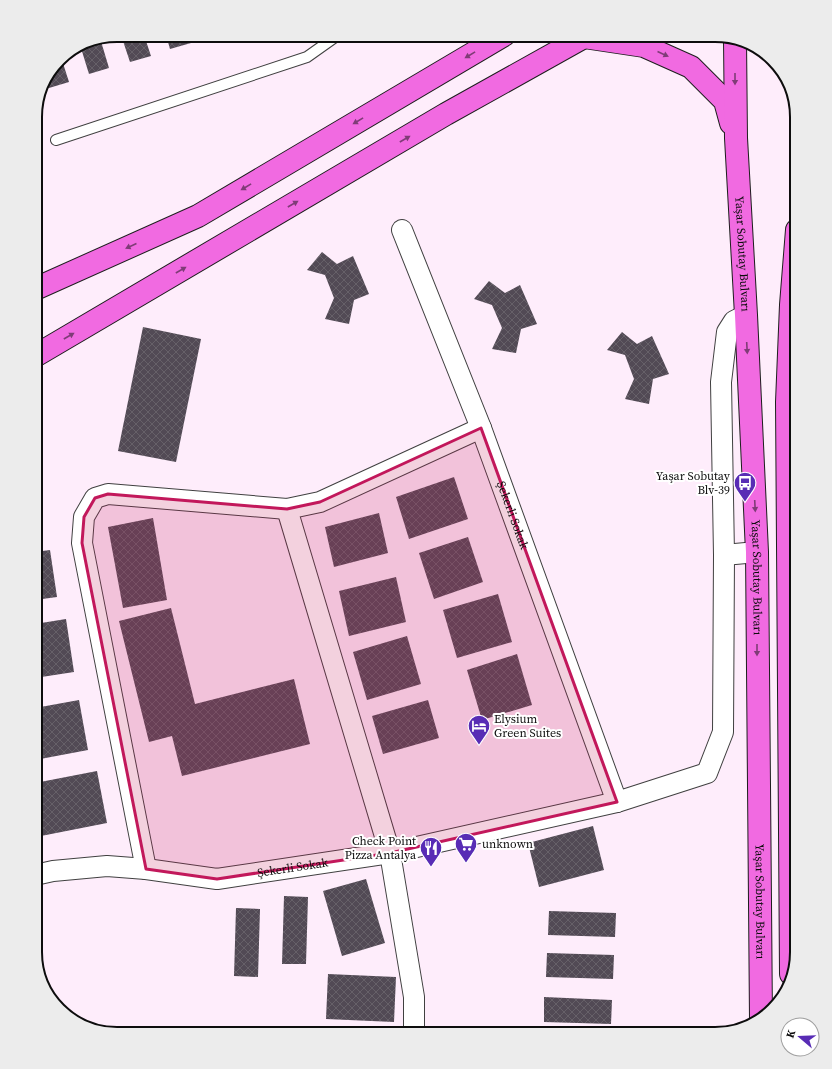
<svg xmlns="http://www.w3.org/2000/svg" width="832" height="1069" font-family="'Source Serif 4',serif">
<style>
.building{fill:url(#building-cross-hatch)}
.lines{fill:none;stroke-linecap:round;stroke-linejoin:round}
.service-casing{stroke:#404040;stroke-width:12}
.minor-casing{stroke:#404040;stroke-width:22}
.primary-casing{stroke:#1e1e1e;stroke-width:24}
.service{stroke:#fff;stroke-width:10}
.minor{stroke:#fff;stroke-width:20}
.primary{stroke:#f16ae1;stroke-width:22}
.oneway{fill:#7f3c77}
.marked{fill:#c2185b;fill-opacity:0.2;stroke:#c2185b;stroke-width:3;stroke-linejoin:round}
.labels{text-anchor:middle;stroke-width:4;stroke-linejoin:round;paint-order:stroke}
.street-label{font-size:12px;fill:#0d0d0d;stroke:#fff}
.poi-label{font-size:12px;fill:#0d0d0d;stroke:#fff;text-anchor:end}
.rim{fill:none;stroke:#0d0d0d;stroke-width:2}
</style>
<defs>
<pattern id="building-cross-hatch" width="8" height="8" patternUnits="userSpaceOnUse"><rect width="8" height="8" fill="#524a55"/><path d="M0 0l8 8M0 8l8-8" fill="none" stroke="#666068"/></pattern>
</defs>
<rect width="100%" height="100%" fill="#feedfb"/>
<!-- building -->
<g class="building">
<path d="M121,35h23l7,21 -21,6z"/>
<path d="M166,35h22l3,8 -21,6z"/>
<path d="M211,35h9l-8,3z"/>
<path d="M100,38l9,30 -20,6 -9,-29 6,-4z"/>
<path d="M61,57l8,25 -20,6 -3,-10z"/>
<path d="M322,252l15,12 16,-8 16,38 -15,6 -5,24 -24,-5 9,-21 -9,-23 -18,-5z"/>
<path d="M489,281l16,12 15,-8 17,39 -16,5 -5,24 -24,-4 10,-21 -10,-23 -18,-6z"/>
<path d="M143,327l58,12 -25,123 -58,-11z"/>
<path d="M622,332l15,12 15,-8 17,38 -16,5 -4,25 -24,-5 9,-20 -9,-24 -18,-5z"/>
<path d="M454,477l14,42 -59,20 -13,-42z"/>
<path d="M379,513l9,40 -54,14 -9,-40z"/>
<path d="M153,518l14,82 -44,8 -15,-81z"/>
<path d="M468,537l15,45 -49,17 -15,-46z"/>
<path d="M50,550l7,47 -22,3v-48z"/>
<path d="M396,577l10,45 -57,14 -10,-45z"/>
<path d="M498,594l14,48 -55,16 -14,-48z"/>
<path d="M171,608l24,96 99,-25 16,65 -128,32 -10,-40 -23,6 -30,-121z"/>
<path d="M66,619l8,53 -39,6v-54z"/>
<path d="M407,636l14,48 -54,16 -14,-48z"/>
<path d="M517,654l15,51 -50,15 -15,-50z"/>
<path d="M79,700l9,50 -53,10v-52z"/>
<path d="M428,700l11,38 -56,16 -11,-38z"/>
<path d="M97,771l10,52 -66,13 -6,-34v-19z"/>
<path d="M593,826l11,44 -65,17 -11,-44z"/>
<path d="M366,879l19,64 -43,13 -19,-65z"/>
<path d="M284,896l24,1 -2,67h-24z"/>
<path d="M236,908l24,1 -2,68 -24,-1z"/>
<path d="M549,911l67,2 -1,24 -67,-2z"/>
<path d="M547,953l67,2 -1,24 -67,-2z"/>
<path d="M328,974l68,3 -2,45 -68,-3z"/>
<path d="M544,997l68,3 -1,24 -67,-2z"/>
</g>
<g class="lines">
<!-- service casing -->
<g class="service-casing">
<path id="service" d="M56,140l251,-83 31,-22"/>
</g>
<!-- minor casing -->
<g class="minor-casing">
<g id="minor">
<path id="s1" d="M402,230l79,198 136,374"/>
<path d="M287,509l103,344 24,144v37"/>
<path d="M724,555l33,-3"/>
<path d="M146,869l-64,-326 2,-26 11,-19 13,-4 179,15 33,-7 161,-74"/>
<path id="s2" d="M35,875l18,-4 54,-5 39,3 71,10 173,-26 227,-51 90,-29 16,-41 1,-177 -3,-173 6,-50 7,-11 12,-6"/>
</g>
</g>
<!-- primary casing -->
<g class="primary-casing">
<g id="primary">
<path d="M584,37l60,9 47,21 34,34 6,22"/>
<path id="s3" d="M735,40l1,98 10,177 11,237 4,468"/>
<path d="M35,289l163,-73 306,-181"/>
<path d="M35,356l411,-242 138,-77 8,-2"/>
<path d="M791,974l-4,-572 4,-97 6,-75"/>
</g>
</g>
<!-- service -->
<use href="#service" class="service"/>
<!-- minor -->
<use href="#minor" class="minor"/>
<!-- primary -->
<use href="#primary" class="primary"/>
</g>
<!-- one-way arrows -->
<defs><path id="oneway-solid" d="M-6-.8H1V-3.2L6.5 0L1 3.2V.8H-6Z"/></defs>
<g class="oneway">
<use href="#oneway-solid" transform="translate(663 54) rotate(24)"/>
<use href="#oneway-solid" transform="translate(470 55) rotate(149)"/>
<use href="#oneway-solid" transform="translate(735 79) rotate(90)"/>
<use href="#oneway-solid" transform="translate(358 121) rotate(149)"/>
<use href="#oneway-solid" transform="translate(405 139) rotate(-30)"/>
<use href="#oneway-solid" transform="translate(246 187) rotate(149)"/>
<use href="#oneway-solid" transform="translate(293 204) rotate(-30)"/>
<use href="#oneway-solid" transform="translate(131 246) rotate(156)"/>
<use href="#oneway-solid" transform="translate(181 270) rotate(-30)"/>
<use href="#oneway-solid" transform="translate(69 336) rotate(-30)"/>
<use href="#oneway-solid" transform="translate(747 348) rotate(87)"/>
<use href="#oneway-solid" transform="translate(755 506) rotate(87)"/>
<use href="#oneway-solid" transform="translate(757 650) rotate(90)"/>
</g>
<!-- marked area -->
<path class="marked" d="M481,428l136,374 -227,51 -173,26 -71,-10 -64,-326 2,-26 11,-19 13,-4 179,15 33,-7z"/>
<!-- icons -->
<defs>
<g id="bus-pin" transform="scale(1.15)"><path d="M0 17L-7.5 6A9.5 9.5 0 1 1 7.5 6Z" fill="#582cb5" stroke="#fff"/><path d="M-5-6H5V4H4V6H2V4H-2V6H-4V4H-5ZM-3.5-4V0h7V-4ZM-3.5 1.2v1.5H-2V1.2ZM2 1.2v1.5H3.5V1.2Z" fill="#fff"/></g>
<g id="hotel-pin" transform="scale(1.15)"><path d="M0 17L-7.5 6A9.5 9.5 0 1 1 7.5 6Z" fill="#582cb5" stroke="#fff"/><path d="M-6-4.5h1.5V1H6V5H4.5V3h-9V5H-6ZM-4 0a1.8 1.8 0 1 1 3.6 0ZM.5 0V-2.5h3Q6-2.5 6 0Z" fill="#fff"/></g>
<g id="supermarket-pin" transform="scale(1.15)"><path d="M0 17L-7.5 6A9.5 9.5 0 1 1 7.5 6Z" fill="#582cb5" stroke="#fff"/><path d="M-6-5.5h2.5l.6 2H6L4.5 2H-2.5L-4.4-4H-6ZM-1.5 3.2a1.3 1.3 0 1 0 .1 0ZM3 3.2a1.3 1.3 0 1 0 .1 0Z" fill="#fff"/></g>
<g id="restaurant-pin" transform="scale(1.15)"><path d="M0 17L-7.5 6A9.5 9.5 0 1 1 7.5 6Z" fill="#582cb5" stroke="#fff"/><path d="M-5-6h1v4h1v-4h1v4h1v-4h1v5L-1.5 .5V6h-2V.5L-5-1ZM5-6V6H3V1.5H1.5Q1.5-4 5-6Z" fill="#fff"/></g>
</defs>
<g fill-rule="evenodd">
<use href="#bus-pin" x="745" y="483"/>
<use href="#hotel-pin" x="479" y="726"/>
<use href="#supermarket-pin" x="466" y="844"/>
<use href="#restaurant-pin" x="431" y="848"/>
</g>
<g class="labels">
<!-- street labels -->
<g class="street-label">
<text dy="4" stroke="none"><textPath href="#s3" startOffset="214">Yaşar Sobutay Bulvarı</textPath></text>
<text dy="4" stroke="none"><textPath href="#s1" startOffset="306">Şekerli Sokak</textPath></text>
<text dy="4" stroke="none"><textPath href="#s3" startOffset="538">Yaşar Sobutay Bulvarı</textPath></text>
<text dy="4" stroke="none"><textPath href="#s2" startOffset="260">Şekerli Sokak</textPath></text>
<text dy="4" stroke="none"><textPath href="#s3" startOffset="862">Yaşar Sobutay Bulvarı</textPath></text>
</g>
<!-- poi labels -->
<g class="poi-label">
<text x="730" y="480">Yaşar Sobutay<tspan x="730" dy="14">Blv-39</tspan></text>
<text x="494" y="723" text-anchor="start">Elysium<tspan x="494" dy="14">Green Suites</tspan></text>
<text x="416" y="845">Check Point<tspan x="416" dy="14">Pizza Antalya</tspan></text>
<text x="482" y="848" text-anchor="start">unknown</text>
</g>
</g>
<!-- crop -->
<path d="M0 0H832V1069H0ZM117 42H715A75 75 0 0 1 790 117V952A75 75 0 0 1 715 1027H117A75 75 0 0 1 42 952V117A75 75 0 0 1 117 42Z" fill="#ececec" fill-rule="evenodd"/>
<path class="rim" d="M117 42H715A75 75 0 0 1 790 117V952A75 75 0 0 1 715 1027H117A75 75 0 0 1 42 952V117A75 75 0 0 1 117 42Z"/>
<!-- north arrow -->
<g transform="translate(800 1037) rotate(289)"><circle r="19" fill="#ffffff" stroke="#9e9e9e"/>
<path d="M0-3L7 15L0 10L-7 15Z" fill="#582cb5"/>
<text y="-6" font-size="11" font-weight="bold" text-anchor="middle" fill="#0d0d0d">K</text>
</g>
</svg>
